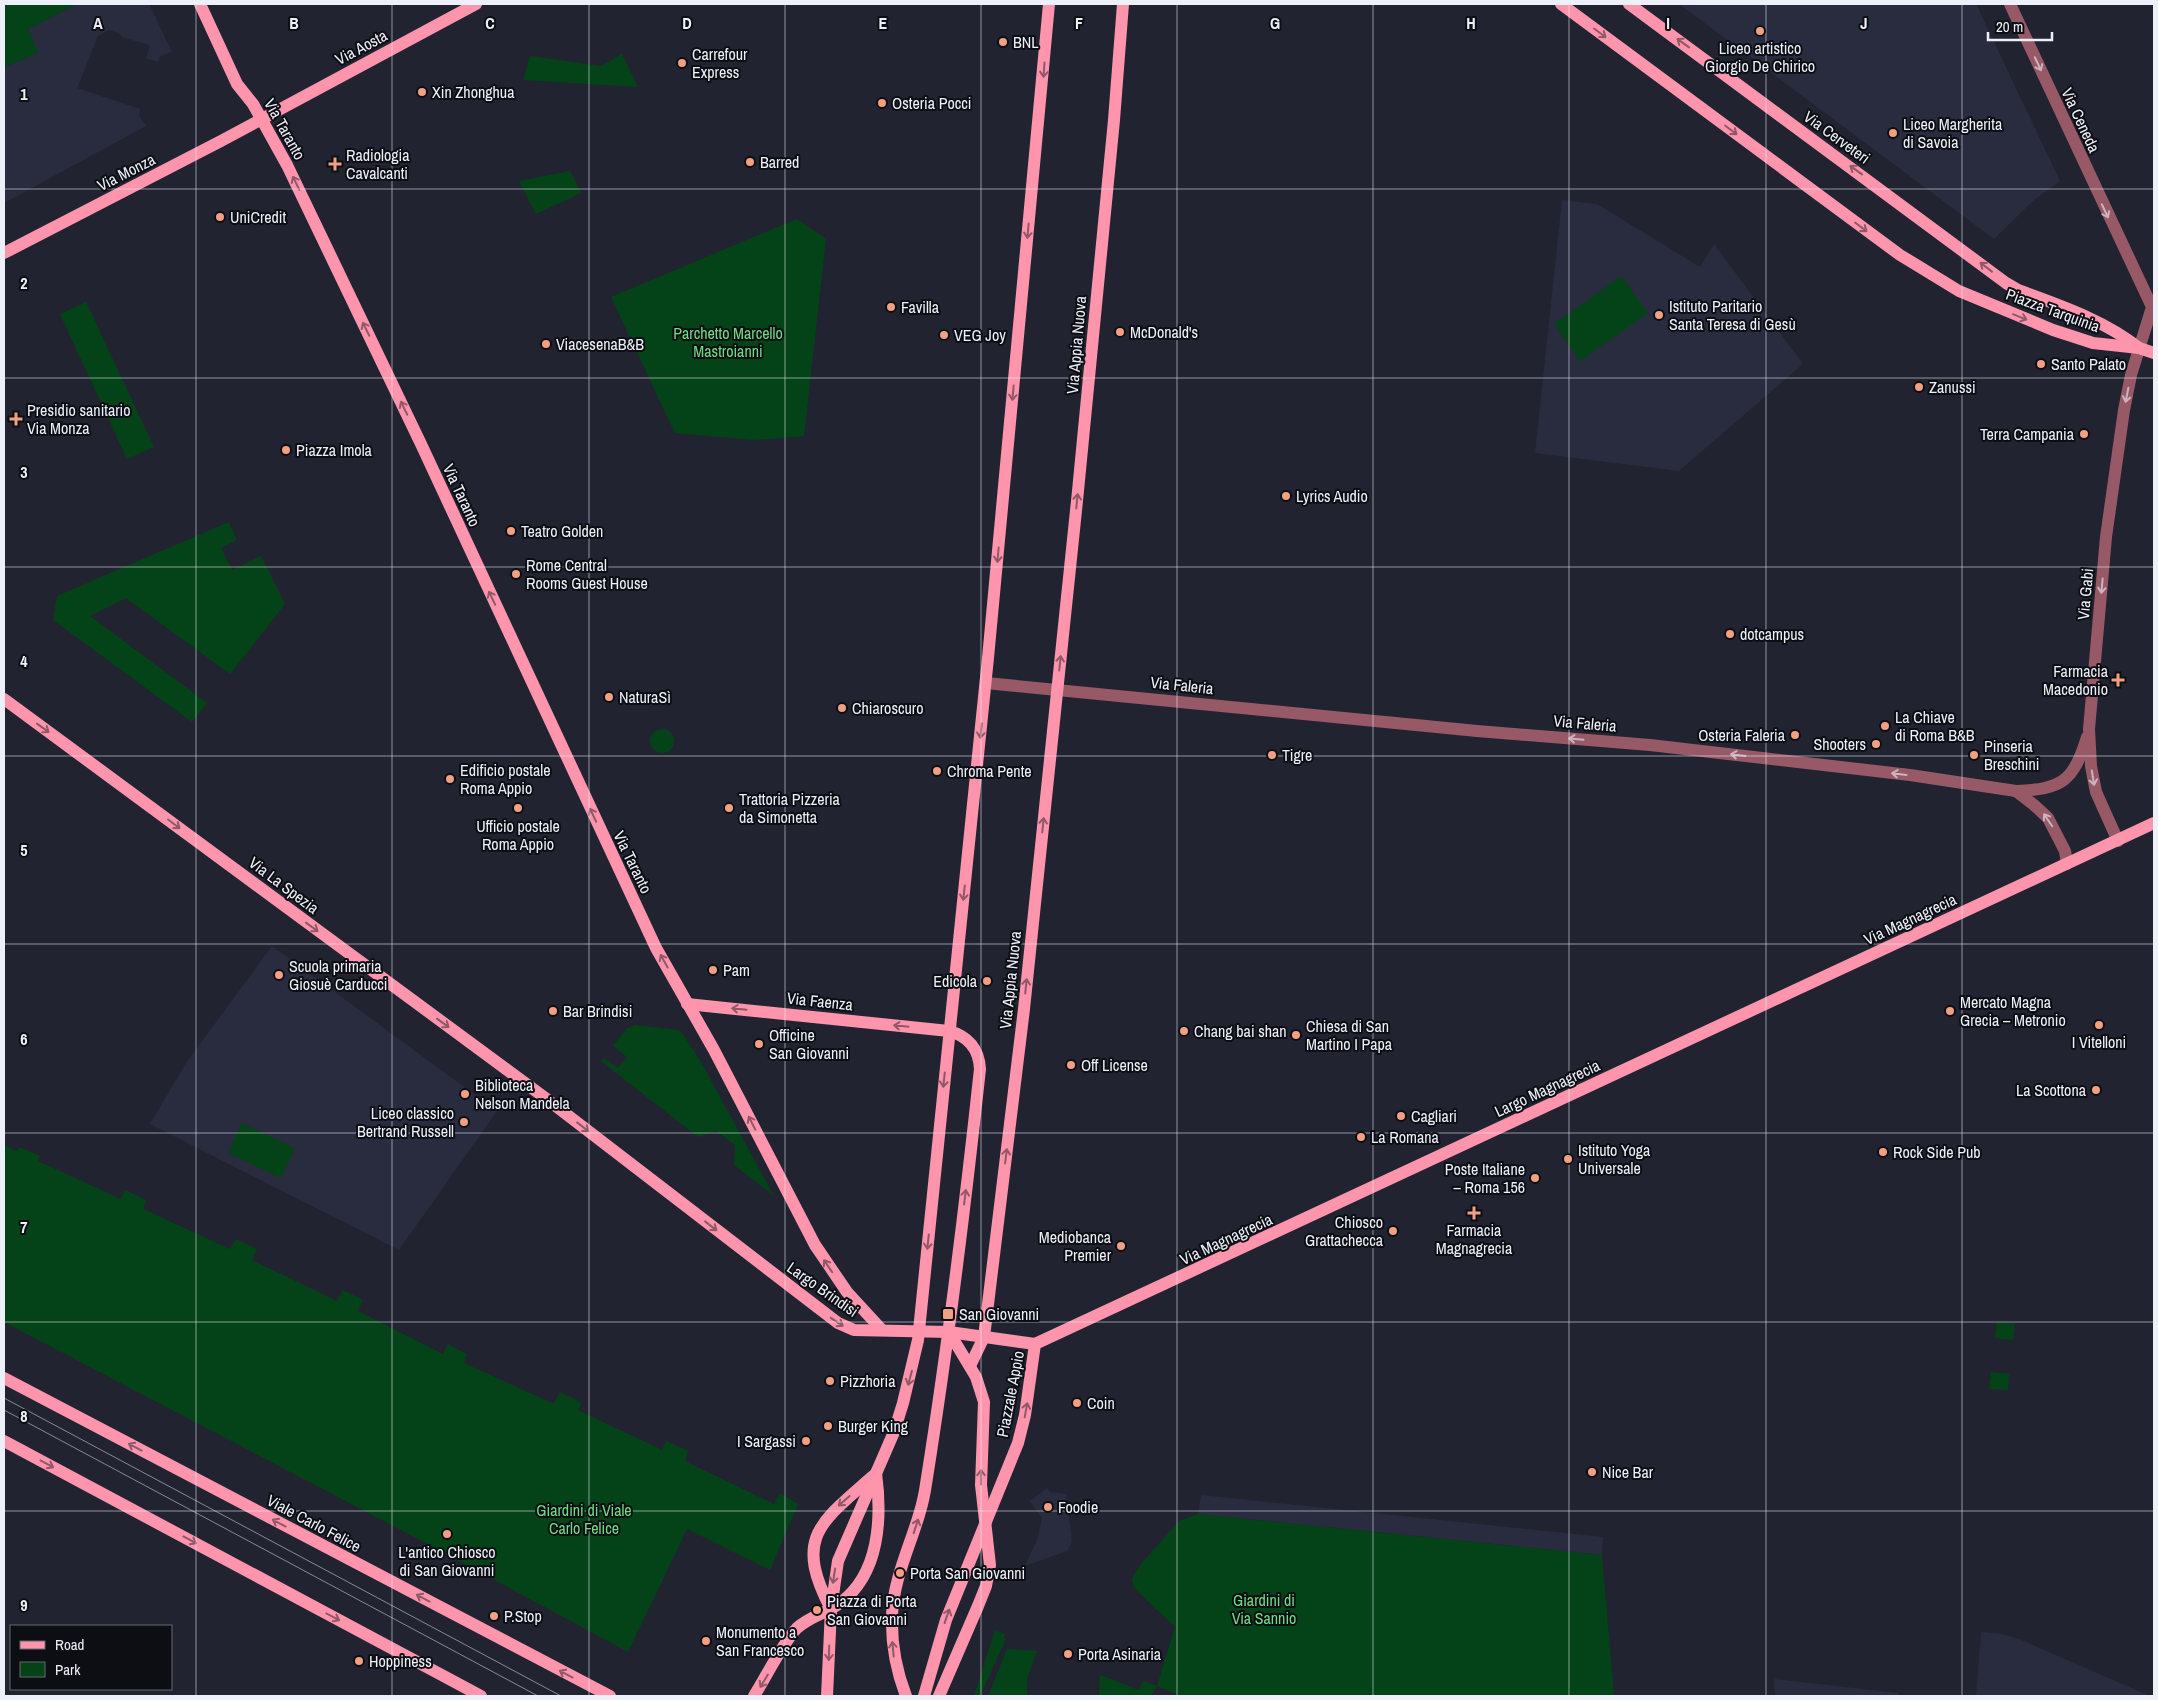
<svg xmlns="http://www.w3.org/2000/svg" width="2158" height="1700" font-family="'Archivo Narrow',sans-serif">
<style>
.built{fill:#282c3e}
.green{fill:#044317}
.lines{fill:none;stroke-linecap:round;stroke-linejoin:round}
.minor{stroke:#985967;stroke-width:12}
.major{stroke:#fe95ad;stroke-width:12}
.tram{stroke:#868993;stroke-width:1}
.oneway{stroke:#915868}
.oneway2{stroke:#cbb4be}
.grid{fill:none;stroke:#edf0f8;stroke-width:1;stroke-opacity:0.55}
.poi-dot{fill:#f2a081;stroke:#0c0e13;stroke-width:2}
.labels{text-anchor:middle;stroke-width:4;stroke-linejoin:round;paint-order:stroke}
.poi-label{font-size:16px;fill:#edf0f8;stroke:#0c0e13;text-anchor:start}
.street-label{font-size:16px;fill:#edf0f8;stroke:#0c0e13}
.park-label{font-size:16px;fill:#72dc84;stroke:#0c0e13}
.grid-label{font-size:16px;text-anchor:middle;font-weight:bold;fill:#edf0f8;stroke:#0c0e13;stroke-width:4;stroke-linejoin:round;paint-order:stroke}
</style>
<rect width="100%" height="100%" fill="#212430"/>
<!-- built -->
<g class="built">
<path d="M77,4h72l23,48 -12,4 -2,6 -12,-4 4,-13 -28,-8 -3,-4 -10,-3 -11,6 -21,52 63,21 -1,6 7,11 -142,77v-136l33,-14 -9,-24z"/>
<path d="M1679,4h297l84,177 -26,19 -40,39z"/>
<path d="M1562,200l35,4 103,63 14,-23 89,120 -124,107 -144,-18z"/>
<path d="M272,946l225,165 -98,139 -249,-126 36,-61z"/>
<path d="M1047,1488l3,4 16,2 6,48 -5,9 -42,15 12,-26 5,-22 -12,-17z"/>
<path d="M1201,1495l402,42 -1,18 -404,-41z"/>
<path d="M1981,1632l22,2 16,5 131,57h-174z"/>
<path d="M1774,1679l124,14v3h-123z"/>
</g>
<!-- green -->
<g class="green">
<path d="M4,4h73l-49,25 10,24 -34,14z"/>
<path d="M622,54l16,33 -115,-7 7,-24 71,10z"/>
<path d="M570,171l11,22 -45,21 -17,-33z"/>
<path d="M797,219l29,20 -22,197 -49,4 -80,-7 -64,-136z"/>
<path d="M1621,276l27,37 -68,48 -26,-37z"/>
<path d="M86,302l68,145 -27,12 -67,-145z"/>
<path d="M229,522l8,18 -16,8 11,22 29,-14 24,48 -55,70 -104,-76 -36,18 117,87 -15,19 -139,-102 4,-24z"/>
<circle cx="662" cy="741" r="12"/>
<path d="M635,1025l43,5 4,3 19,29 73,134 -40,-31 1,-20 -19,-14 -18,6 -97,-76 3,-3 14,10 9,-11 -14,-11 13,-17z"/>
<path d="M242,1123l53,25 -14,30 -53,-25z"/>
<path d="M4,1145l13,6 2,-4 21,9 -2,5 83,38 4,-9 21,10 -3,9 87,40 6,-10 21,10 -5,11 85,41 6,-11 20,10 -5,11 85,43 5,-10 19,10 -3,9 90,41 6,-12 22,11 -4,7 84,40 4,-9 22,10 -3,10 89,43 6,-11 18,11 -28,66 -83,-41 -59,123 -187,-101 -437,-229z"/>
<path d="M1997,1322l18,2 -2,16 -18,-2z"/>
<path d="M1991,1372l18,2 -1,16 -19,-1z"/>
<path d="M1198,1514l404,41 12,141h-433l-24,-10 -6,10h-52l1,-21 39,15 4,-9 14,5 18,-59 -41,-39 -2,-9 8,-14 39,-44z"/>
<path d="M995,1630l10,4 -1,4 2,1 -26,57h-6z"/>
<path d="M1007,1649l30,2 -10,28v17h-39z"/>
</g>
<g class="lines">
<!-- minor -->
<g class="minor">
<path d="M2010,4l142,303 -21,68 -7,35 -18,127 -17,192 2,37 5,26 22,49"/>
<path d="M986,683l491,48 173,14 260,30 106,16 18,14 14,13 17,33 2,13"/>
<path d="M2016,791c46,-2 57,-9 71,-54"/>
</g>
<!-- major -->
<g class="major">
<path d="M200,4l37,80 16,20 34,61 134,279 235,504 58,102 101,195 32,47 35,38"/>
<path d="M1561,4l339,251 59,36 94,39 40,13 46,5 15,5"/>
<path d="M1629,4l377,279 12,7c41,15 86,30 121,58"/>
<path d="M4,253l217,-112 255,-137"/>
<path d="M4,699l540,398 294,226 16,7 95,2 86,12 1119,-521"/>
<path d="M687,1004l262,27c19,5 30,18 31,38 -15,139 -32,277 -54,415 -6,45 -32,85 -34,131 -1,29 4,55 14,81"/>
<path d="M970,1366l14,-29 40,-328 53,-508 37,-381 9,-116"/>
<path d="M4,1378l606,318"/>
<path d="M4,1441l477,255"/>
<path d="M831,1609c-38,-72 -10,-87 42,-133"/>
<path d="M754,1696c12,-19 28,-52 43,-68 13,-12 30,-15 43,-25 40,-29 42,-86 36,-130"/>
<path d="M827,1696l4,-87 7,-48 56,-129 9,-29 15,-63 70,-682 61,-654"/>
<path d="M924,1696l22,-76 72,-177 7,-28 10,-71"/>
<path d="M939,1696l39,-90 8,-20 4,-21 -9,-80 3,-83 -8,-25 -27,-45"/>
</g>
<!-- tram -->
<g class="tram">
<path d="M4,1398l557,298"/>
<path d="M4,1410l534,286"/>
</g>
</g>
<!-- one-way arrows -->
<defs><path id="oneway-shaft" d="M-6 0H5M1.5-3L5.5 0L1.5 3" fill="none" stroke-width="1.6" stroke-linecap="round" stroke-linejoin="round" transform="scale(1.25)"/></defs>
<g class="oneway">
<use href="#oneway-shaft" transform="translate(1600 33) rotate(37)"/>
<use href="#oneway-shaft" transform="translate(1683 43) rotate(-144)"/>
<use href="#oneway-shaft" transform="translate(1044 70) rotate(94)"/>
<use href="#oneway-shaft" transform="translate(1731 130) rotate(37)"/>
<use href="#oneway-shaft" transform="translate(1856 170) rotate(-144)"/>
<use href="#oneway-shaft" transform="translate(296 183) rotate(-116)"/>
<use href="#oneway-shaft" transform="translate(1861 227) rotate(37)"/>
<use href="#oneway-shaft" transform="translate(1028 231) rotate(95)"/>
<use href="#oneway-shaft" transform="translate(1986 267) rotate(-142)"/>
<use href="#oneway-shaft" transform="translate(2020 317) rotate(22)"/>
<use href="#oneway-shaft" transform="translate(366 329) rotate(-116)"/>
<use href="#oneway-shaft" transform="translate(1013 393) rotate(95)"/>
<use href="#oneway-shaft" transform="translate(404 408) rotate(-116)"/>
<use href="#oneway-shaft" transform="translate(1077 501) rotate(-84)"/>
<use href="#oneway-shaft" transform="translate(998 555) rotate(95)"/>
<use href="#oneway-shaft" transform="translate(492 598) rotate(-115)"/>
<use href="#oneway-shaft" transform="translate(1060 663) rotate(-84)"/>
<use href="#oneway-shaft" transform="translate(43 728) rotate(36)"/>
<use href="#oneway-shaft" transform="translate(981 731) rotate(96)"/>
<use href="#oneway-shaft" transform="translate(593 815) rotate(-115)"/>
<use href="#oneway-shaft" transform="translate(174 824) rotate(37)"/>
<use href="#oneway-shaft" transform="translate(1043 825) rotate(-84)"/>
<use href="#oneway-shaft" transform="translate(964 893) rotate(96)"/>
<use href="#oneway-shaft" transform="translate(312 927) rotate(36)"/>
<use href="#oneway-shaft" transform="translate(664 961) rotate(-119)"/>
<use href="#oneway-shaft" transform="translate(1026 986) rotate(-84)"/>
<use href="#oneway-shaft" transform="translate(739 1009) rotate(-174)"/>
<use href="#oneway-shaft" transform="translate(443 1023) rotate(36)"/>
<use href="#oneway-shaft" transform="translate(901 1026) rotate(-174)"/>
<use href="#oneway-shaft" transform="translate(944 1080) rotate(96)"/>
<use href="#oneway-shaft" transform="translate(752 1123) rotate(-117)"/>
<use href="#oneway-shaft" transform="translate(583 1127) rotate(38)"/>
<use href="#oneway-shaft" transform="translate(1006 1156) rotate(-83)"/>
<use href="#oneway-shaft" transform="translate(965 1197) rotate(-83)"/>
<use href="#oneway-shaft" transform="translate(711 1226) rotate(38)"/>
<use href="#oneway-shaft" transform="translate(928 1242) rotate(96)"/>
<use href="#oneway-shaft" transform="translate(828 1266) rotate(-124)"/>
<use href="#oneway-shaft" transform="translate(837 1322) rotate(33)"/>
<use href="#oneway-shaft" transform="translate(910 1378) rotate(105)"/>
<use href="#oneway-shaft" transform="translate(1026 1410) rotate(-80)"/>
<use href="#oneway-shaft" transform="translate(135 1447) rotate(-152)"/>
<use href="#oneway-shaft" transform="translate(47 1464) rotate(28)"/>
<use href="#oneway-shaft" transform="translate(981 1477) rotate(-90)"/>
<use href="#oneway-shaft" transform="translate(844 1501) rotate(139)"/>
<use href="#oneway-shaft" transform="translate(279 1523) rotate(-152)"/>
<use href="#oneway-shaft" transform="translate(916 1526) rotate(-72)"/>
<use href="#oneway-shaft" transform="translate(190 1540) rotate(28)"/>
<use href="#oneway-shaft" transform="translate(834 1576) rotate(99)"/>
<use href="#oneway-shaft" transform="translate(423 1598) rotate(-152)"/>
<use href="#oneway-shaft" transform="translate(947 1616) rotate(-71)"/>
<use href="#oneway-shaft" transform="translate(333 1617) rotate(28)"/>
<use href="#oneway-shaft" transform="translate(893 1649) rotate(-95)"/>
<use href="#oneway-shaft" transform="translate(829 1653) rotate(92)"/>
<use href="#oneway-shaft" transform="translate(566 1674) rotate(-152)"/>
<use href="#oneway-shaft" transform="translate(764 1681) rotate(121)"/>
</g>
<g class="oneway2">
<use href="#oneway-shaft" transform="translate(2038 64) rotate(65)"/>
<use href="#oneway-shaft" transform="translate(2105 211) rotate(65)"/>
<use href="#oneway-shaft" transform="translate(2127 395) rotate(101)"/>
<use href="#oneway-shaft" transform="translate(2102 586) rotate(95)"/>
<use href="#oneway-shaft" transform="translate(1576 739) rotate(-175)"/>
<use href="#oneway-shaft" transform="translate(1738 755) rotate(-173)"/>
<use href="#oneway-shaft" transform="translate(1899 774) rotate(-173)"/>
<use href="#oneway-shaft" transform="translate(2093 778) rotate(81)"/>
<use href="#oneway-shaft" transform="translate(2048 820) rotate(-124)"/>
</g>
<!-- grid -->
<path class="grid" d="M196,4v1692M392,4v1692M589,4v1692M785,4v1692M981,4v1692M1177,4v1692M1373,4v1692M1569,4v1692M1766,4v1692M1962,4v1692M4,189h2150M4,378h2150M4,567h2150M4,756h2150M4,944h2150M4,1133h2150M4,1322h2150M4,1511h2150"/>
<!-- markers -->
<g class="poi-dot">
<circle cx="1760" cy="31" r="5"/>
<circle cx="1003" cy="42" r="5"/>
<circle cx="682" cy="63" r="5"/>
<circle cx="422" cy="92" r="5"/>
<circle cx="882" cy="103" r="5"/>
<circle cx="1893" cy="133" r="5"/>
<circle cx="750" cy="162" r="5"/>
<path d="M332.5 156.5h5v5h5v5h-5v5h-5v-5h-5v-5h5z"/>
<circle cx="220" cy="217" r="5"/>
<circle cx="891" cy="307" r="5"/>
<circle cx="1659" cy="315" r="5"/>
<circle cx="1120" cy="332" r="5"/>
<circle cx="944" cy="335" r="5"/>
<circle cx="546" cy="344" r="5"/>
<circle cx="2041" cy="364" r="5"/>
<circle cx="1919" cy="387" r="5"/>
<path d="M13.5 411.5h5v5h5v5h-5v5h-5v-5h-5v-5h5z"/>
<circle cx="2084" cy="434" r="5"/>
<circle cx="286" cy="450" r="5"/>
<circle cx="1286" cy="496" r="5"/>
<circle cx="511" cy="531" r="5"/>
<circle cx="516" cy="574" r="5"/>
<circle cx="1730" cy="634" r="5"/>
<path d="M2115.5 672.5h5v5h5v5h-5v5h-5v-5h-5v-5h5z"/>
<circle cx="609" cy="697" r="5"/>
<circle cx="842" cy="708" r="5"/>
<circle cx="1885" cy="726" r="5"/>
<circle cx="1795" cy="735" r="5"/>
<circle cx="1876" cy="744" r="5"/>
<circle cx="1272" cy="755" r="5"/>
<circle cx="1974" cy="755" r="5"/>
<circle cx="937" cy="771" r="5"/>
<circle cx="450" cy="779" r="5"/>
<circle cx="518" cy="808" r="5"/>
<circle cx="729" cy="808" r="5"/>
<circle cx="713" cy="970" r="5"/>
<circle cx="279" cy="975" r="5"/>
<circle cx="987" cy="981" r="5"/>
<circle cx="553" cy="1011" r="5"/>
<circle cx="1950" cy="1011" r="5"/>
<circle cx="2099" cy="1025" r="5"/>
<circle cx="1184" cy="1031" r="5"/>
<circle cx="1296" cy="1035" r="5"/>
<circle cx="759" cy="1044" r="5"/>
<circle cx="1071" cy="1065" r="5"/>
<circle cx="2096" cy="1090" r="5"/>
<circle cx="465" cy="1094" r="5"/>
<circle cx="1401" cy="1116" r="5"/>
<circle cx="464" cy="1122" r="5"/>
<circle cx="1361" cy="1137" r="5"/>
<circle cx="1883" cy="1152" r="5"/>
<circle cx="1568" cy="1159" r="5"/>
<circle cx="1535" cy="1178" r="5"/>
<path d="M1471.5 1205.5h5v5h5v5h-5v5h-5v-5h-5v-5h5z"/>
<circle cx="1393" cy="1231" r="5"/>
<circle cx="1121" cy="1246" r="5"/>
<rect x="942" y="1308" width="12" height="12" rx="2.5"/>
<circle cx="830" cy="1381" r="5"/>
<circle cx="1077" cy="1403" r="5"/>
<circle cx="828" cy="1426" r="5"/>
<circle cx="806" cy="1441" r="5"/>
<circle cx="1592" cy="1472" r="5"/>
<circle cx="1048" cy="1507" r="5"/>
<circle cx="447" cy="1534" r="5"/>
<circle cx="900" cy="1573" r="5"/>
<circle cx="817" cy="1610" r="5"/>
<circle cx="494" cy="1616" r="5"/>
<circle cx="706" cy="1641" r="5"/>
<circle cx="1068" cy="1654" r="5"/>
<circle cx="359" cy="1661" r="5"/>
</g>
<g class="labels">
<!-- poi labels -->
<g class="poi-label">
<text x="1013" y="48">BNL</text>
<text x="1760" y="54" text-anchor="middle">Liceo artistico<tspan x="1760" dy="18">Giorgio De Chirico</tspan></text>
<text x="692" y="60">Carrefour<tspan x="692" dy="18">Express</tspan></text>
<text x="432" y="98">Xin Zhonghua</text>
<text x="892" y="109">Osteria Pocci</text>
<text x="1903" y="130">Liceo Margherita<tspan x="1903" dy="18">di Savoia</tspan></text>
<text x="346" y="161">Radiologia<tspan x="346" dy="18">Cavalcanti</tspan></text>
<text x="760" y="168">Barred</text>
<text x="230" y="223">UniCredit</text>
<text x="1669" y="312">Istituto Paritario<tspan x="1669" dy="18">Santa Teresa di Gesù</tspan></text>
<text x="901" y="313">Favilla</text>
<text x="1130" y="338">McDonald's</text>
<text x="954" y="341">VEG Joy</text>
<text x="556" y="350">ViacesenaB&amp;B</text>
<text x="2051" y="370">Santo Palato</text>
<text x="1929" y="393">Zanussi</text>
<text x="27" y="416">Presidio sanitario<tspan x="27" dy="18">Via Monza</tspan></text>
<text x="2074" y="440" text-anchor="end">Terra Campania</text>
<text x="296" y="456">Piazza Imola</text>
<text x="1296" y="502">Lyrics Audio</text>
<text x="521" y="537">Teatro Golden</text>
<text x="526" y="571">Rome Central<tspan x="526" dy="18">Rooms Guest House</tspan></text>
<text x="1740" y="640">dotcampus</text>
<text x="2108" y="677" text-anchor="end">Farmacia<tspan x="2108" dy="18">Macedonio</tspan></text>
<text x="619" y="703">NaturaSì</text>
<text x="852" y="714">Chiaroscuro</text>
<text x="1895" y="723">La Chiave<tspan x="1895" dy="18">di Roma B&amp;B</tspan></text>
<text x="1785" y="741" text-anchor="end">Osteria Faleria</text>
<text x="1866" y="750" text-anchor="end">Shooters</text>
<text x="1984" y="752">Pinseria<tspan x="1984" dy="18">Breschini</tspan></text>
<text x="1282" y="761">Tigre</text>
<text x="460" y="776">Edificio postale<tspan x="460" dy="18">Roma Appio</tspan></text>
<text x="947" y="777">Chroma Pente</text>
<text x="739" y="805">Trattoria Pizzeria<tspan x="739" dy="18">da Simonetta</tspan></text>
<text x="518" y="832" text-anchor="middle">Ufficio postale<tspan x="518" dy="18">Roma Appio</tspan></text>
<text x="289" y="972">Scuola primaria<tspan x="289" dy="18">Giosuè Carducci</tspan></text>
<text x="723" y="976">Pam</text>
<text x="977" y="987" text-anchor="end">Edicola</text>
<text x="1960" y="1008">Mercato Magna<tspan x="1960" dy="18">Grecia – Metronio</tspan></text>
<text x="563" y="1017">Bar Brindisi</text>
<text x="1306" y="1032">Chiesa di San<tspan x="1306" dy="18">Martino I Papa</tspan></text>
<text x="1194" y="1037">Chang bai shan</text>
<text x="769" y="1041">Officine<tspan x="769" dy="18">San Giovanni</tspan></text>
<text x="2099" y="1048" text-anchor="middle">I Vitelloni</text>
<text x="1081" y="1071">Off License</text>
<text x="475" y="1091">Biblioteca<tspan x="475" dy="18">Nelson Mandela</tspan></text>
<text x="2086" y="1096" text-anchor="end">La Scottona</text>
<text x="454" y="1119" text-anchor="end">Liceo classico<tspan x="454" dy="18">Bertrand Russell</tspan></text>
<text x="1411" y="1122">Cagliari</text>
<text x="1371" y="1143">La Romana</text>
<text x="1578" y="1156">Istituto Yoga<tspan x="1578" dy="18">Universale</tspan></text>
<text x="1893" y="1158">Rock Side Pub</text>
<text x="1525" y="1175" text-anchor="end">Poste Italiane<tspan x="1525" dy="18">– Roma 156</tspan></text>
<text x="1383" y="1228" text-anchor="end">Chiosco<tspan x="1383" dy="18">Grattachecca</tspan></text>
<text x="1474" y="1236" text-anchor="middle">Farmacia<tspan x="1474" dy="18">Magnagrecia</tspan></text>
<text x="1111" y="1243" text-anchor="end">Mediobanca<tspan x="1111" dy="18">Premier</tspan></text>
<text x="959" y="1320">San Giovanni</text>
<text x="840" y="1387">Pizzhoria</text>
<text x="1087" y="1409">Coin</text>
<text x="838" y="1432">Burger King</text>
<text x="796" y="1447" text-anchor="end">I Sargassi</text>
<text x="1602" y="1478">Nice Bar</text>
<text x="1058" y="1513">Foodie</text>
<text x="447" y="1558" text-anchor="middle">L'antico Chiosco<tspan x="447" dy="18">di San Giovanni</tspan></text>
<text x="910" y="1579">Porta San Giovanni</text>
<text x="827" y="1607">Piazza di Porta<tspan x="827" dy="18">San Giovanni</tspan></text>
<text x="504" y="1622">P.Stop</text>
<text x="716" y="1638">Monumento a<tspan x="716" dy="18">San Francesco</tspan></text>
<text x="1078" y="1660">Porta Asinaria</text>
<text x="369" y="1667">Hoppiness</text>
</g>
<!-- street labels -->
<g class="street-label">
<text transform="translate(361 47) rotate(-28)" y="6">Via Aosta</text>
<text transform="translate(2081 120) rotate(65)" y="6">Via Ceneda</text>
<text transform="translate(285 129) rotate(61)" y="6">Via Taranto</text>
<text transform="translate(1837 137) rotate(36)" y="6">Via Cerveteri</text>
<text transform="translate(126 172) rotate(-27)" y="6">Via Monza</text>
<text transform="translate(2053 310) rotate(20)" y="6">Piazza Tarquinia</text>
<text transform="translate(1076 345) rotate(-85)" y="6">Via Appia Nuova</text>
<text transform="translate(462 495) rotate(65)" y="6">Via Taranto</text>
<text transform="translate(2085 594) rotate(-85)" y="6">Via Gabi</text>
<text transform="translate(1182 685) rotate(6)" y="6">Via Faleria</text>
<text transform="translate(1585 723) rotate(5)" y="6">Via Faleria</text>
<text transform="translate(633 862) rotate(64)" y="6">Via Taranto</text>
<text transform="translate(284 885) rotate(37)" y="6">Via La Spezia</text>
<text transform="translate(1910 919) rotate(-25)" y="6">Via Magnagrecia</text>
<text transform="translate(1010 980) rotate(-84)" y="6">Via Appia Nuova</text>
<text transform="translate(820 1001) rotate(6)" y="6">Via Faenza</text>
<text transform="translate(1547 1088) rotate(-25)" y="6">Largo Magnagrecia</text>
<text transform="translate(1226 1239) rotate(-25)" y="6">Via Magnagrecia</text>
<text transform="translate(823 1289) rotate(35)" y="6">Largo Brindisi</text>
<text transform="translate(1010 1394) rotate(-79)" y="6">Piazzale Appio</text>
<text transform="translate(314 1523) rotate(28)" y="6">Viale Carlo Felice</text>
</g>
<!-- park labels -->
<g class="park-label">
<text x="728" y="339">Parchetto Marcello<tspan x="728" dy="18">Mastroianni</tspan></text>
<text x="584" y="1516">Giardini di Viale<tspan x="584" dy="18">Carlo Felice</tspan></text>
<text x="1264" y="1606">Giardini di<tspan x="1264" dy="18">Via Sannio</tspan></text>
</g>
</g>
<g class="grid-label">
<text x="98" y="29">A</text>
<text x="294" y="29">B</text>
<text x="490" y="29">C</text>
<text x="687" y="29">D</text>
<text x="883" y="29">E</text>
<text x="1079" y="29">F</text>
<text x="1275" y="29">G</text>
<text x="1471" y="29">H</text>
<text x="1668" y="29">I</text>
<text x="1864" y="29">J</text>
<text x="24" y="100">1</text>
<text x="24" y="289">2</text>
<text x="24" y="478">3</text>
<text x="24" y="667">4</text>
<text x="24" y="856">5</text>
<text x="24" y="1045">6</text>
<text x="24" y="1233">7</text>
<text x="24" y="1422">8</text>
<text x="24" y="1611">9</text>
</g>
<!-- border -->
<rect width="2158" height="1700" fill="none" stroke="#edf0f8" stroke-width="10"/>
<!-- legend -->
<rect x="10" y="1625" width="162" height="65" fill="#0c0e13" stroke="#66686f"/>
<rect x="20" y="1641" width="25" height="8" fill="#fe95ad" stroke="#66686f"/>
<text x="55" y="1650" font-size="15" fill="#edf0f8">Road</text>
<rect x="20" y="1662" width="25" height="15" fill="#044317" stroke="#66686f"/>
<text x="55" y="1675" font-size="15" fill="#edf0f8">Park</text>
<!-- scale -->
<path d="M1988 32v8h64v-8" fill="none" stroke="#edf0f8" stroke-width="2.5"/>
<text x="1996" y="32" font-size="15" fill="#edf0f8" stroke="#0c0e13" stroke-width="4" paint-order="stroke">20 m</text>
</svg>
